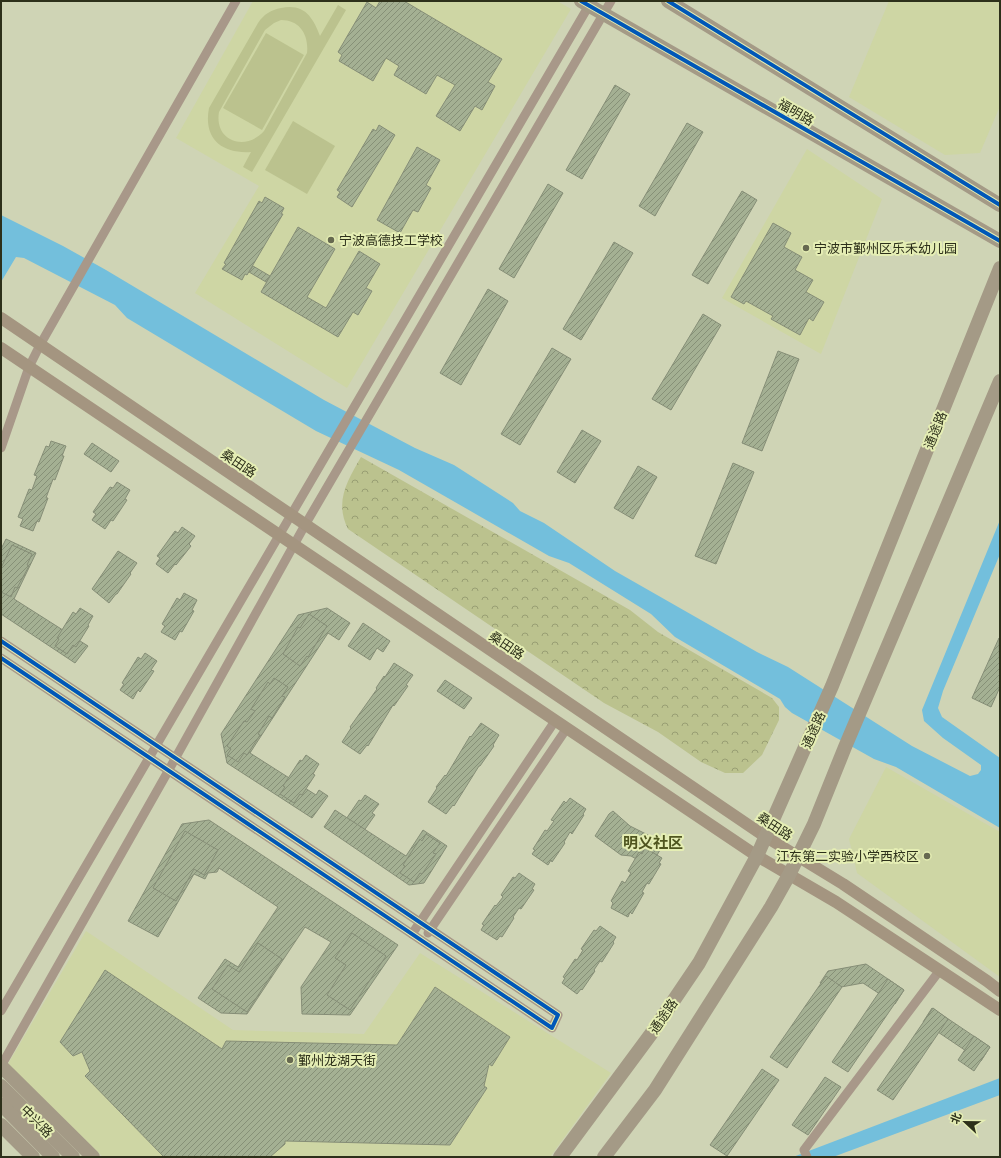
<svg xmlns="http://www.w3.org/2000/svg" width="1001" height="1158" font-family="'Space Grotesk','Noto Sans SC',sans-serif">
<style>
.built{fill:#ced6a4}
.grass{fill:#bbc28e;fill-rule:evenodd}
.forest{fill:url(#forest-crowns)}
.water{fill:#73bfdc}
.building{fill:url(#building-hatch);stroke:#868e77}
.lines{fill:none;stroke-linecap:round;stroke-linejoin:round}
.minor{stroke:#a89889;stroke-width:9}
.secondary{stroke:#a49580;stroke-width:12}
.primary{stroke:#a49a86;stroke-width:14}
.cycleway-casing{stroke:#e5eeb4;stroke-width:6}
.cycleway{stroke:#0057b8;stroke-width:4}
.poi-dot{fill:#666950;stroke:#e5eeb4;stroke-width:1.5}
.labels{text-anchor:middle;stroke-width:4;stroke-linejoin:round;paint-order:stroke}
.street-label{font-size:13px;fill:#2d301a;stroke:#e5eeb4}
.poi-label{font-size:13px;fill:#2d301a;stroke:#e5eeb4;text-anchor:start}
.quarter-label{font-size:15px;font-weight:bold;fill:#4f551f;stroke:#e5eeb4}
</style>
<defs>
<pattern id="forest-crowns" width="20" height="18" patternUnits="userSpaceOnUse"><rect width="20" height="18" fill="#bbc28e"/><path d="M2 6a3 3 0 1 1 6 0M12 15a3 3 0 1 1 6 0" fill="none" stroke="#989e73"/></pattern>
<pattern id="building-hatch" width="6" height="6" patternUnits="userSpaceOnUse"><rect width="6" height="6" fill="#a4b093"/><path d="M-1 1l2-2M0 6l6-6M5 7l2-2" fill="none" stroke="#869077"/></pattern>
</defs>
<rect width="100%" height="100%" fill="#cfd4b5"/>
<!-- built -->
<g class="built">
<path d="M253,1h304l14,8 -224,379 -152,-95 64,-107 -83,-48z"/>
<path d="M889,1h111v105l-20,47 -35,2 -96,-58z"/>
<path d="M807,149l75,50 -61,155 -99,-56z"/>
<path d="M886,767l114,65v145l-143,-104 -8,-34z"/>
<path d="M86,931l147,99 131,4 56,-81 191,120 -61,84h-447l-95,-93z"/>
</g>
<!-- grass -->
<g class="grass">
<path d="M338,5l8,5 -94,162 -9,-5 8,-15c-29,2 -48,-13 -42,-44l49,-85c6,-9 13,-13 23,-15 23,-5 32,9 39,28zM281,20c19,0 28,15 26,33l-43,78c-19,21 -50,10 -45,-19l46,-82 9,-7z"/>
<path d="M266,33l38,22 -42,75 -39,-22z"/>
<path d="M293,121l42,25 -28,48 -42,-24z"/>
</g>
<!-- forest -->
<path class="forest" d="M361,457l269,153 28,22 114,66 7,9v13l-17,35 -19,18h-18l-24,-11 -43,-30 -54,-29 -256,-174c-14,-28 0,-49 13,-72z"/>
<!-- water -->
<g class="water">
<path d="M1,215l62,31 43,24 218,130 91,48 39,17 59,38 7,8 24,12 71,48 142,81 31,15 124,79 58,30 8,-2 3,-4v-5l-38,-27 -19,-17 -2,-11 78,-190v34l-57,137 -5,17 4,9 58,41v70l-104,-61 -22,-8 -82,-46 -7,-6 -5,-8 -105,-62 -24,-23 -82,-51 -20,-7 -150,-86 -83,-39 -189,-113 -12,-13 -91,-47 -8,-1 -15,25z"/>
<path d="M1000,1078v17l-167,62h-40z"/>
</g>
<!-- building -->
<g class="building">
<path d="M380,1h24l98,58 -14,23 7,4 -13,24 -7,-4 -15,25 -24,-15 19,-31 -18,-10 -11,19 -32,-19 5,-9 -13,-8 -13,23 -34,-20 3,-6 -4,-3 29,-50 9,6z"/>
<path d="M615,85l15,9 -48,85 -16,-9z"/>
<path d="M687,123l16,9 -48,84 -16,-10z"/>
<path d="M379,125l16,10 -43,72 -15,-10 3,-5 -3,-2 36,-61 3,2z"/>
<path d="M417,147l23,13 -14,25 5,3 -13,24 -5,-2 -13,23 -23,-13z"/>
<path d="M548,184l15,9 -49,85 -15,-9z"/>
<path d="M742,191l15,9 -49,84 -16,-9z"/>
<path d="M265,197l19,11 -3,6h2l-36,61 -2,-1 -3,6 -20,-11 4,-5 -2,-1 35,-62 3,2z"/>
<path d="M773,223l18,10 -7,14 18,10 -7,13 18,10 -7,12 18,10 -11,19 -4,-3 -9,17 -29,-16 2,-3 -27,-15 -2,3 -13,-7z"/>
<path d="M298,227l37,22 -28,48 19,11 33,-57 21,13 -14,24 6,3 -14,24 -5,-3 -15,25 -77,-45z"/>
<path d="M614,242l19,11 -52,87 -18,-11z"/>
<path d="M253,266l17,10 -4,6 -17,-10z"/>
<path d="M488,289l20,12 -47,84 -21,-12z"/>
<path d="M703,314l18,11 -50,85 -19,-11z"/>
<path d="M552,348l19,11 -51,86 -19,-11z"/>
<path d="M778,351l21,8 -37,92 -20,-8z"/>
<path d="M582,430l19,11 -26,42 -18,-11z"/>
<path d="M51,441l15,5 -4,10h2l-9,24 -2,-1 -7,19h2l-9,24 -2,-1 -4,10 -13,-5 3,-7 -5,-2 11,-28 3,1 5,-14 -3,-1 12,-29 3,1z"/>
<path d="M92,443l27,18 -8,11 -27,-18z"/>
<path d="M733,463l21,9 -38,92 -21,-8z"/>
<path d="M638,466l19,11 -24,42 -19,-11z"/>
<path d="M117,482l13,8 -5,9 2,1 -14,21 -2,-1 -6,9 -13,-9 4,-6 -3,-2 17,-25 3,1z"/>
<path d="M182,527l13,9 -6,8 2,2 -15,19 -1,-1 -7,9 -12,-9 4,-6 -3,-2 18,-25 3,2z"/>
<path d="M6,539l30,14 -22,46 74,47 -13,17 -74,-49v-65z"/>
<path d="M12,545l20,9 -5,11 2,1 -12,22 -2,-1 -4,10 -10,-5v-24z"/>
<path d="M118,551l19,12 -7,10 1,1 -14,20h-1l-7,9 -17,-14z"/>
<path d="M184,593l13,7 -5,10 2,1 -12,21 -2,-1 -5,9 -14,-8 4,-6 -3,-2 15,-26 3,2z"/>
<path d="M80,608l13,8 -5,9 1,1 -13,21 -3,-2 -6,9 -12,-8 4,-7 -2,-1 16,-26 3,2z"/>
<path d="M327,608l23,15 -11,17 -11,-7 -78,120 66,42 3,-5 9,6 -16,22 -85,-55 -6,-29 77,-119z"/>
<path d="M309,614l18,12 -19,31 -1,-1 -7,10 -17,-12 15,-27 2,1z"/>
<path d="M363,623l27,18 -7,11 -6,-4 -7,12 -22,-14z"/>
<path d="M999,638l1,49 -9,20 -19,-9z"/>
<path d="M145,653l12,8 -6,9 3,1 -14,21 -2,-2 -5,9 -13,-9 4,-6 -2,-1 16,-26 3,2z"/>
<path d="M394,663l19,12 -7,10 2,1 -14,20 -1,-1 -25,41 -1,-1 -7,9 -18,-12 9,-14 -1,-1 27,-38 -1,-1 8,-12 1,1z"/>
<path d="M274,678l14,9 -6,9 3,1 -13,21 -3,-2 -11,18 2,1 -13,20 -3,-2 -6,9 -11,-7 4,-6 -4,-3 17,-25 3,1 8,-11 -4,-2 17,-27 2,2z"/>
<path d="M445,680l27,18 -8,11 -27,-18z"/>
<path d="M481,723l18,12 -6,10 1,1 -14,20h-1l-25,40 -1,-1 -7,9 -18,-12 9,-14 -1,-1 9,-12 1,1 24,-40 1,1z"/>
<path d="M306,755l13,9 -6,10 2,1 -13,20 -2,-1 -6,9 -14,-9 5,-7 -2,-1 17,-26 2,1z"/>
<path d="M365,795l14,9 -7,9 3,2 -14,20 -2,-2 -6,9 -14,-9 5,-7 -2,-1 17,-25 2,1z"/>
<path d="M570,798l16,11 -3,5 1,1 -12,19 -2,-2 -6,10 1,1 -13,19 -1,-2 -3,5 -16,-11 3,-4 -2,-1 12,-19 2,1 7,-10 -3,-1 13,-19 2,2z"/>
<path d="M335,810l71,46 17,-26 24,16 -23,37 -15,2 -85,-58z"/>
<path d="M613,811l17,15 24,12 5,4 1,8 -10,17 -19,-11 -10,-1 -26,-19 14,-22z"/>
<path d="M209,820l189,125 -48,70 -48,-1 -1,-27 30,-45 -26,-15 -58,87 -26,-1 -23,-15 27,-39 13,8 40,-60 -59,-39 -2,4 -9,1 -3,6 -11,-5 -36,63 -30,-16 54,-97z"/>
<path d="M185,831l33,19 -14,25 -10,-6 -18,32 -23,-13z"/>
<path d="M426,834l14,9 -7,10 3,1 -14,20 -2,-1 -6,9 -14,-9 5,-7 -2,-1 17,-26 2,2z"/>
<path d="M645,848l17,10 -3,5 2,1 -12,20 -2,-1 -5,9 2,1 -12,21 -2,-2 -2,5 -17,-9 2,-5 -2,-2 11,-20 3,2 6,-10 -3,-2 11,-19 3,2z"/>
<path d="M519,873l16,11 -3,5 2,1 -13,19 -2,-1 -6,9 1,1 -12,19 -2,-1 -3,4 -16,-10 3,-5 -2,-1 13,-19 1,1 7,-9 -2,-2 12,-18 2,1z"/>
<path d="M600,926l16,11 -3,5 1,1 -12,19 -2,-1 -6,9 1,1 -13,19 -1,-1 -4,5 -15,-11 3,-5 -2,-1 12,-18 2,1 6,-10 -2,-1 13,-19 2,1z"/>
<path d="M352,933l34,23 -36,54 -23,-15 19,-30 -11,-7z"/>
<path d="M258,943l24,16 -35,53 -35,-23 16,-24 11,7z"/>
<path d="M866,964l38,26 -9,14 -32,-21 -22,4 -5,7 -16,-11 8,-12z"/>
<path d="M105,970l117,79 4,-8 171,4 38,-58 75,50 -18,29 -3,-2 -5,22 3,2 -37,57 -165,-4v3l-15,13h-106l-79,-81 5,-5 -8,-19 -9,4 -13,-14z"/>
<path d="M826,976l16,11 -55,81 -17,-11z"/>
<path d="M888,979l16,11 -56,82 -16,-10z"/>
<path d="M932,1008l58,39 -9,14 -58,-39z"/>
<path d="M933,1008l15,11 -55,81 -16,-10z"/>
<path d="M974,1036l16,11 -16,24 -16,-11z"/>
<path d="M762,1069l17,11 -52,76 -17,-11z"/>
<path d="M825,1077l16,10 -33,48 -16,-10z"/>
</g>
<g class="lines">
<!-- minor -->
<g class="minor">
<path d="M1,448l28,-81 11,-22 196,-344"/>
<path d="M1,641l557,374 -6,13 -551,-370"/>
<path d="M428,933l139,-205"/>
<path d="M412,934l143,-213"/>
<path d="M1,1011l590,-1009"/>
<path d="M1,1066l165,-291 139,-250 306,-524"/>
<path d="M807,1157l-3,-7 136,-180"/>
</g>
<!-- secondary -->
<g class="secondary">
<path d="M1,318l765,519 77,47 144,97 13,10"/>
<path d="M1,348l756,508 79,46 164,108"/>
</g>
<!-- primary -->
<g class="primary">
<path d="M581,1l419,240"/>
<path d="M668,1l332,204"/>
<path d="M1,1066l92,91"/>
<path d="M1,1086l72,71"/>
<path d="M1,1104l52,53"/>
<path d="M1,1125l32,32"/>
<path d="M560,1157l91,-123 48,-71 58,-107 75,-170 168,-418"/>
<path d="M604,1157l51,-67 116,-183 18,-32 25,-51 31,-77 155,-366"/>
</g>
<!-- cycleway casing -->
<g class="cycleway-casing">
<g id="cycleway">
<path d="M581,1l419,240"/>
<path d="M668,1l332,204"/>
<path d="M1,641l557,374 -6,13 -551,-370"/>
</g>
</g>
<!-- cycleway -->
<use href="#cycleway" class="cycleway"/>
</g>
<!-- markers -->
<g class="poi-dot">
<circle cx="331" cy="240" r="4"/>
<circle cx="806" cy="248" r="4"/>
<circle cx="927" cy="856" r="4"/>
<circle cx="290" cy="1060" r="4"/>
</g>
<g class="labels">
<!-- street labels -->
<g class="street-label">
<text transform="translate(796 112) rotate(30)" y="5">福明路</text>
<text transform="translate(935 430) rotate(-68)" y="5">通途路</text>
<text transform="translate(239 463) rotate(34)" y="5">桑田路</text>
<text transform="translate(507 645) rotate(34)" y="5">桑田路</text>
<text transform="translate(813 730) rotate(-66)" y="5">通途路</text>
<text transform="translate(775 826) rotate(33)" y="5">桑田路</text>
<text transform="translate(663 1016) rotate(-56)" y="5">通途路</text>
<text transform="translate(37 1121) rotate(45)" y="5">中兴路</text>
</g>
<!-- poi labels -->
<g class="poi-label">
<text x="339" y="245">宁波高德技工学校</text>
<text x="814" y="253">宁波市鄞州区乐禾幼儿园</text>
<text x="919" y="861" text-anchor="end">江东第二实验小学西校区</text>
<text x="298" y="1065">鄞州龙湖天街</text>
</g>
<!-- quarter labels -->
<g class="quarter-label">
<text x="653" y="848">明义社区</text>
</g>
</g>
<!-- border -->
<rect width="1001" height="1158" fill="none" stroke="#2d301a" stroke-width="4"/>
<!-- north arrow -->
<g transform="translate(965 1122) rotate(292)" stroke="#e5eeb4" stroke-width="3" paint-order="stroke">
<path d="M0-3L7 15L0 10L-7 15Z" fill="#2d301a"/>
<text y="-6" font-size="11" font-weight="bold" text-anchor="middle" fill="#2d301a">北</text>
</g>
</svg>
